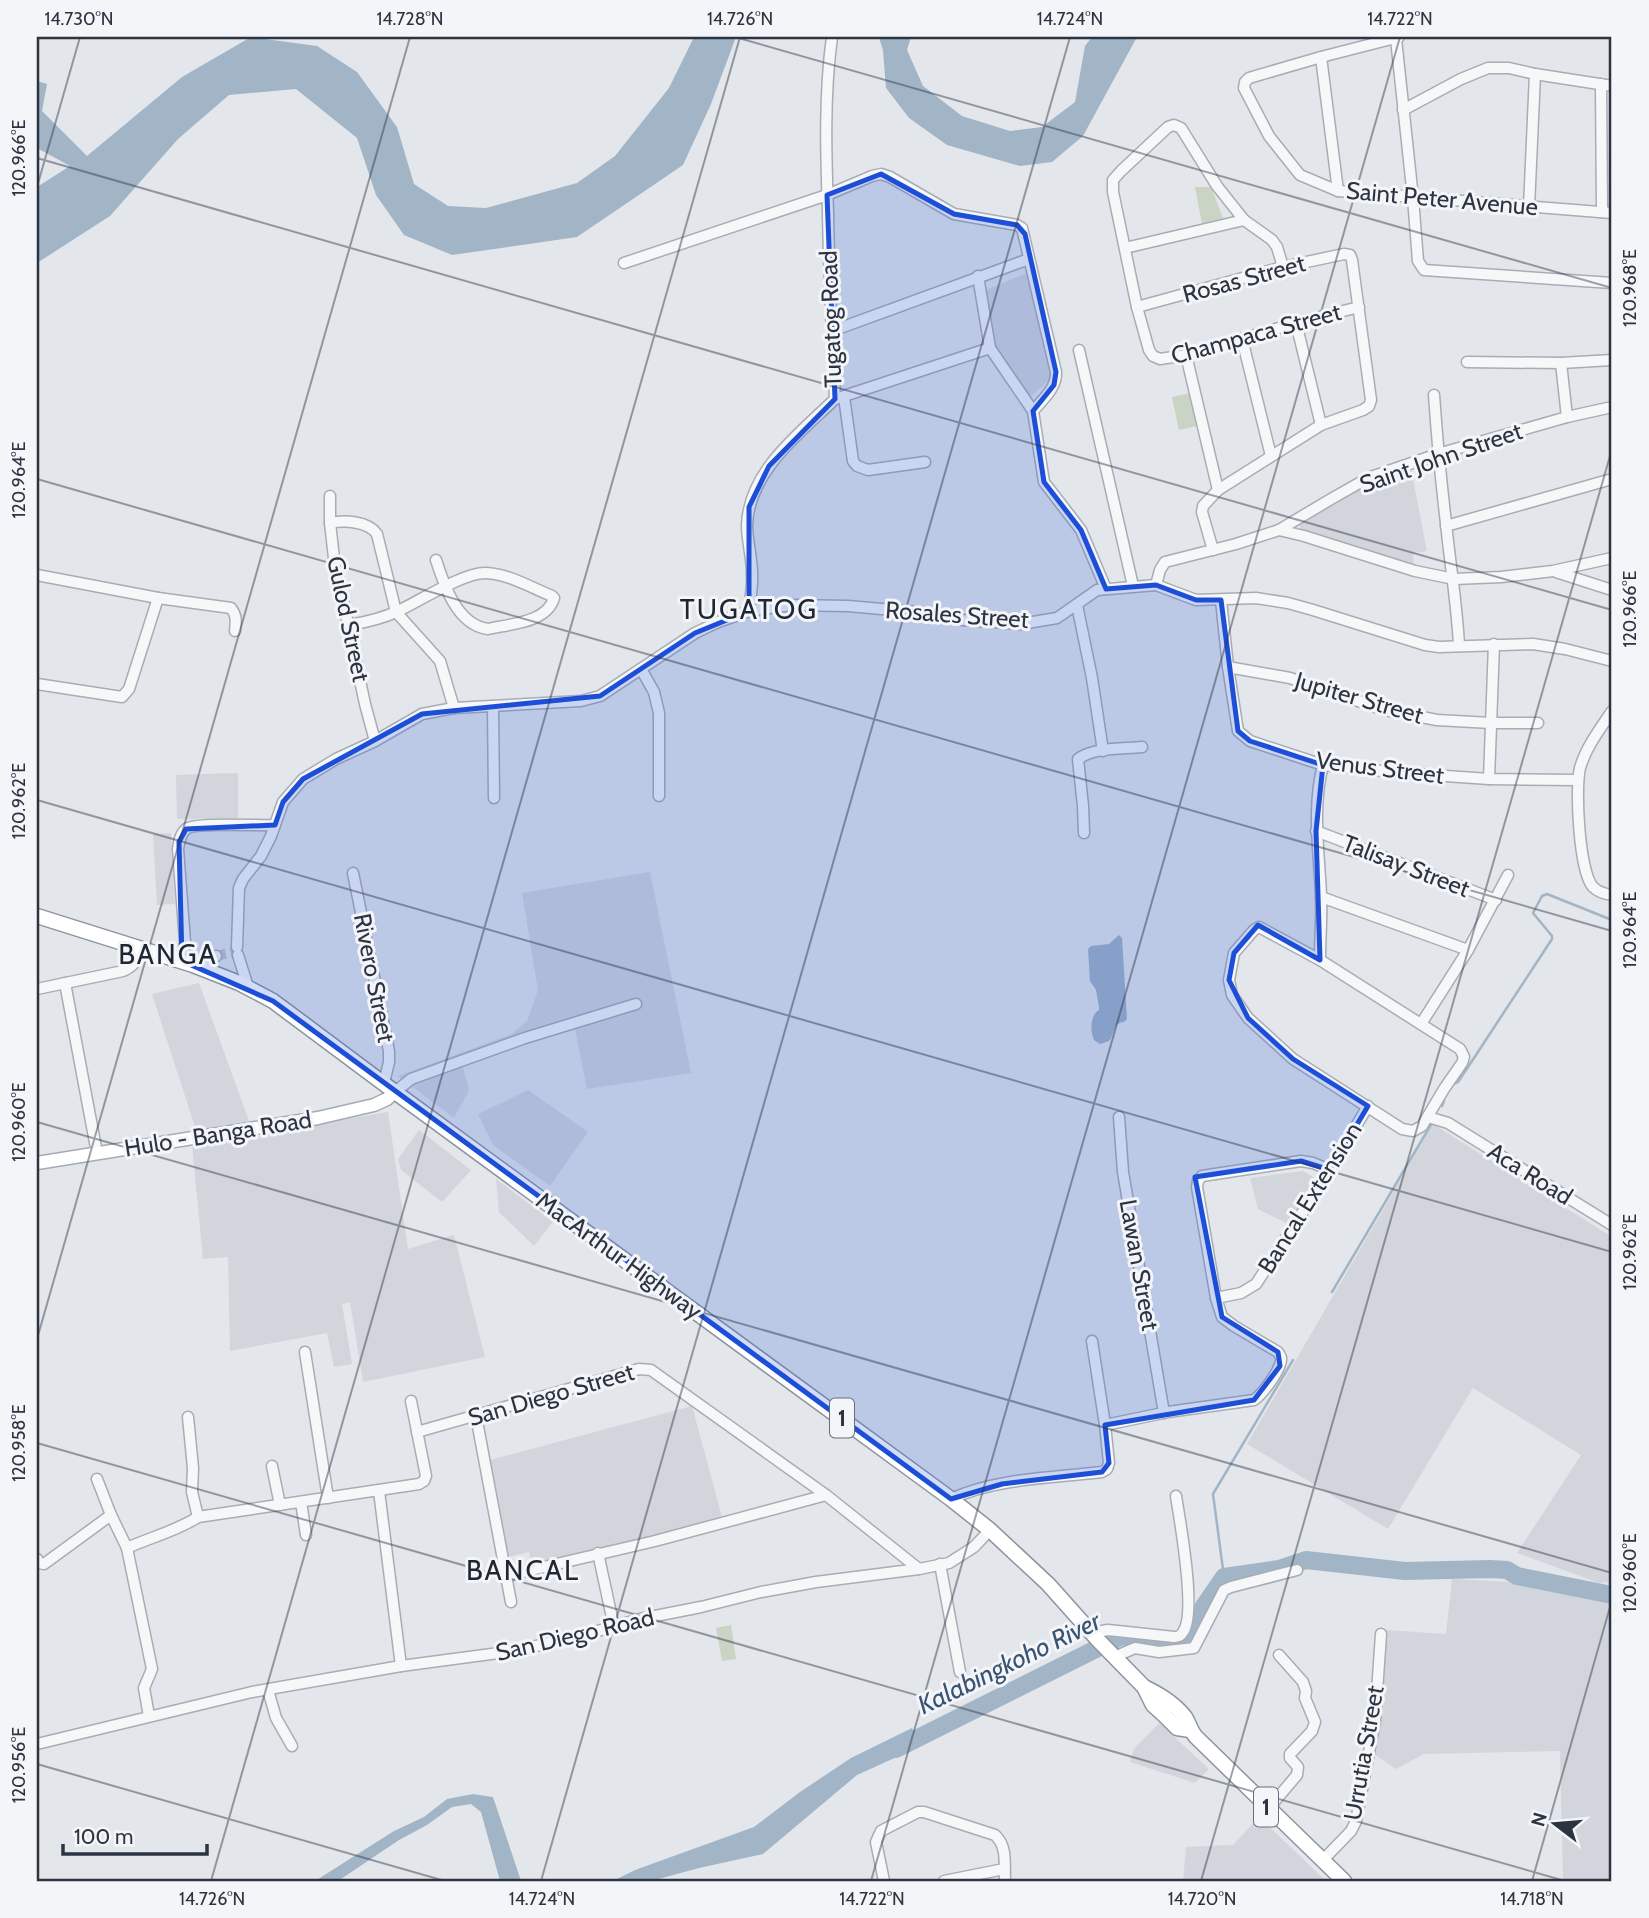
<svg xmlns="http://www.w3.org/2000/svg" width="1649" height="1918" font-family="Cabin,sans-serif">
<style>
.built{fill:#d2d6dc}
.green{fill:#c9d4c5}
.water{fill:#a1b5c7}
.lines{fill:none;stroke-linecap:round;stroke-linejoin:round}
.stream{stroke:#a1b5c7;stroke-width:2.5}
.river{stroke:#a1b5c7;stroke-width:18}
.minor-tunnel{stroke:#bec2c8;stroke-width:10;stroke-dasharray:10 5;stroke-linecap:butt}
.minor-casing{stroke:#a8adb4;stroke-width:13}
.major-casing{stroke:#a4abb5;stroke-width:15}
.highway-casing{stroke:#8c94a0;stroke-width:17}
.minor{stroke:#f6f7f9;stroke-width:10}
.major{stroke:#fff;stroke-width:12}
.highway{stroke:#fff;stroke-width:14}
.marked{fill:#1d4ed8;fill-opacity:0.2;stroke:#1d4ed8;stroke-width:5;stroke-linejoin:round}
.ticks{fill:none;stroke:#2c3442;stroke-width:2;stroke-opacity:0.45}
.labels{text-anchor:middle;stroke-width:6;stroke-linejoin:round;paint-order:stroke}
.shield{fill:#f3f5f8;stroke:#686e79;stroke-width:2}
.shield-label{font-size:23px;font-weight:bold;fill:#2c3442}
.street-label{font-size:24px;fill:#2c3442;stroke:#f3f5f8}
.water-label{font-size:26px;font-style:italic;fill:#395473;stroke:#f3f5f8}
.quarter-label{font-size:28px;letter-spacing:2px;fill:#1e2633;stroke:#f3f5f8}
.neatline{fill:none;stroke:#2c3442;stroke-width:2.5}
.ticks-label{font-size:18px;text-anchor:middle;fill:#2c3442}
</style>
<rect width="100%" height="100%" fill="#e3e6ea"/>
<!-- built -->
<g class="built">
<path d="M1027,273l24,105 -28,25 -31,-52 -11,-59z"/>
<path d="M1411,469l16,82 -14,2 1,13 -113,-34 -2,-12 61,-33z"/>
<path d="M238,773v45l-61,1 -1,-44z"/>
<path d="M171,833l4,71 -18,1 -4,-71z"/>
<path d="M650,872l41,201 -104,16 -12,-60 -113,35 7,26 -15,28 -56,-42 114,-42 15,-13 11,-31 -16,-97z"/>
<path d="M199,983l50,138 -53,9 -44,-136z"/>
<path d="M528,1090l60,42 -38,54 -57,-41 -15,-31z"/>
<path d="M388,1112l20,137 46,-14 31,122 -122,25 -13,-80 -8,2 10,60 -18,3 -7,-34 -97,18 -2,-94 -25,2 -11,-114z"/>
<path d="M1433,1124l179,113v345l-13,1 -82,-30 64,-98 -108,-67 -85,141 -141,-85z"/>
<path d="M419,1130l52,40 -29,32 -41,-32 -3,-11z"/>
<path d="M1303,1171l15,9 -28,45 -32,-16 -8,-31z"/>
<path d="M496,1179l57,43 -19,24 -35,-34z"/>
<path d="M692,1406l30,111 -190,51 -3,-16 -21,5 -18,-97z"/>
<path d="M1452,1579l80,4 80,17v281h-49l-3,-130 -136,3 -28,15 -22,-15 11,-124 61,4z"/>
<path d="M1159,1723l50,46 -14,14 -65,-21 4,-13z"/>
<path d="M1259,1817l67,64h-143l3,-34 47,-2z"/>
</g>
<!-- green -->
<g class="green">
<path d="M1195,187h16l12,31 -21,6z"/>
<path d="M1195,392l6,33 -22,5 -7,-33z"/>
<path d="M731,1625l5,34 -14,2 -6,-33z"/>
</g>
<!-- water -->
<g class="water">
<path d="M251,37l66,9 40,26 40,55 17,57 34,22 38,2 91,-25 38,-27 54,-68 25,-51h42l-25,67 -28,61 -106,72 -125,18 -48,-20 -28,-40 -19,-57 -61,-49 -67,6 -51,44 -68,77 -73,47v-76l33,-21 -33,-18v-67l10,3 -5,27 45,45 95,-79z"/>
<path d="M879,37h32l-4,13 16,36 39,30 48,15 32,-4 33,-25 10,-56 7,-9h56h-11l-54,99 -31,26 -32,4 -73,-21 -38,-27 -23,-30 -3,-37z"/>
<path d="M1119,935l3,3 5,81 -3,3c-11,0 -9,12 -15,19l-9,3 -6,-4c-4,-9 -4,-25 5,-30v-3l-3,-17 -6,-9 -2,-32 3,-3 18,-2z"/>
<path d="M912,1728l7,19 -62,28 -94,79 -64,14 -48,13h-38l22,-11 119,-43 46,-35 51,-34z"/>
<path d="M473,1794l20,3 28,84h-21l-19,-69 -10,-8 -19,3 -25,18 -28,15 -61,41h-23l79,-50 30,-14 23,-18z"/>
</g>
<g class="lines">
<!-- stream -->
<g class="stream">
<path d="M1452,1085l6,-3 16,-24 78,-119v-3l-19,-23 9,-17 5,-2 65,26"/>
<path d="M1442,1106l2,-5 -2,-4"/>
<path d="M1332,1292l100,-169"/>
<path d="M1224,1577l-11,-83 80,-134"/>
</g>
<!-- river -->
<path class="river" d="M896,1749l226,-113c24,4 48,10 71,4l6,-11 5,-23 20,-29 55,-8 27,-9 99,11 85,-2 17,1 10,6 95,19"/>
<!-- minor-tunnel -->
<path class="minor-tunnel" d="M216,956l21,-5"/>
<!-- minor casing -->
<g class="minor-casing">
<g id="minor">
<path d="M1399,37l-78,20 -72,21 -4,4 -1,6 25,48 31,39 38,16 274,22"/>
<path d="M1396,39l17,159 5,63 6,9 188,13"/>
<path d="M1321,57l17,134"/>
<path d="M1601,84l1,128"/>
<path d="M1403,110l58,-31 27,-11h21l26,6 77,12"/>
<path d="M1529,207l6,-133"/>
<path d="M1125,248l119,-28"/>
<path d="M624,263l203,-68 45,-19 9,-2 9,3 64,37 63,11 5,3 34,144c1,16 -14,28 -23,39l11,71 37,48 25,59"/>
<path d="M1283,267l-6,-20 -5,-7 -28,-20 -27,-34 -36,-58 -7,-3 -6,2 -47,44 -8,9v12l24,115 12,43 4,6 7,3 26,-4 110,-32 63,-16"/>
<path d="M978,276l12,72 43,63"/>
<path d="M1137,307l146,-40 61,-13 6,1 2,5 19,140 -2,6 -6,4 -42,15 -103,65 -15,16 -1,6 11,38"/>
<path d="M1296,323l25,102"/>
<path d="M832,331l197,-72"/>
<path d="M1242,339l29,117"/>
<path d="M1079,350l54,236"/>
<path d="M1186,355l32,135"/>
<path d="M1467,362l94,1 51,-3"/>
<path d="M1561,363l6,54"/>
<path d="M1434,395c3,43 7,86 12,128 4,41 11,81 13,123"/>
<path d="M844,397l9,64 4,5 11,4 57,-8"/>
<path d="M835,399l155,-51"/>
<path d="M330,496v27l4,35 31,146 10,37"/>
<path d="M330,523c14,-3 38,-2 47,11l19,78 44,49 14,47"/>
<path d="M1446,526l166,-47"/>
<path d="M1279,530l52,-31 37,-21 70,-24 129,-37 45,-10"/>
<path d="M1556,572l56,18"/>
<path d="M37,575l121,23 -29,91 -7,8 -85,-13"/>
<path d="M1156,585l4,-15 5,-8 71,-18 43,-14 25,6 111,35 39,8 47,-2 52,-6 59,-13"/>
<path d="M158,598l73,10c6,8 5,13 4,23"/>
<path d="M1221,600l7,67 10,64 12,10 73,24 80,8 86,6 89,1"/>
<path d="M1077,605l15,73 11,73"/>
<path d="M749,611c1,-12 4,-25 3,-38 0,-16 -5,-32 -5,-48 2,-54 52,-91 88,-126 -3,-62 -6,-124 -7,-186 -2,-59 -4,-118 4,-176"/>
<path d="M350,625c16,-3 31,-6 46,-13 22,-10 68,-40 90,-39 23,1 44,14 66,23l2,2c-7,25 -45,26 -66,31 -31,-4 -44,-44 -52,-69"/>
<path d="M1228,667l62,11 95,32 52,10 54,3h47"/>
<path d="M641,669l13,23 5,21v83"/>
<path d="M493,706l1,92"/>
<path d="M1612,711c-12,18 -26,36 -32,57 -5,20 -1,104 13,119 5,5 12,7 19,8"/>
<path d="M1489,779l5,-135"/>
<path d="M1316,831l180,69"/>
<path d="M1084,833l-1,-27 -5,-47c16,-12 45,-10 64,-12"/>
<path d="M353,873l36,178v11l-5,21"/>
<path d="M1321,897l147,53"/>
<path d="M1259,927l61,33 140,89 4,8 -2,6 -18,26 -22,37 -9,5 -11,-2 -109,-70 -45,-41 -16,-23 -3,-15 5,-27 20,-23z"/>
<path d="M237,947l2,-59 4,-9 18,-23 10,-20 12,-34 20,-23 33,-20 39,-18 47,-27 32,-6 127,-7 19,-5 95,-63 23,-11 31,-11 42,-6 57,1 68,6 47,8 58,4 36,-6 40,-28 59,-5 40,15 60,-2 32,5 25,7 112,35 14,2 94,-3 32,5 47,12"/>
<path d="M238,955l10,32"/>
<path d="M1320,960c0,-22 2,-44 1,-65 -2,-44 -9,-88 2,-130"/>
<path d="M182,961l3,-19 -7,-93c1,-7 2,-15 8,-20 9,-7 73,-3 89,-4"/>
<path d="M208,970l5,-12 3,-2"/>
<path d="M65,983l32,170"/>
<path d="M37,989l86,-18c12,-5 14,-12 19,-23"/>
<path d="M1421,1024l47,-74 40,-75"/>
<path d="M395,1092l16,-13 114,-41 111,-34"/>
<path d="M1119,1117l4,55 41,241"/>
<path d="M1428,1117l20,6 164,102"/>
<path d="M1216,1298l25,-5 15,-9 74,-114 38,-64"/>
<path d="M305,1352l23,146"/>
<path d="M476,1416l35,186"/>
<path d="M188,1417l5,51 -1,24 6,25"/>
<path d="M1105,1425l63,-13 86,-12c8,-5 29,-33 27,-42 0,-2 -2,-4 -3,-6l-44,-26 -12,-9 -6,-19 -19,-111 1,-6 4,-5 99,-15 12,2 17,7"/>
<path d="M417,1432l222,-63 12,1 175,125 93,74"/>
<path d="M272,1466l8,39"/>
<path d="M97,1479l14,36 16,33 25,121 -8,19 5,28"/>
<path d="M379,1491l22,175"/>
<path d="M951,1499c45,-21 102,-21 151,-27l5,-3 2,-6 -4,-38 -13,-84"/>
<path d="M301,1502l5,33"/>
<path d="M127,1548c24,-11 50,-17 71,-31l221,-33 5,-3 2,-5 -15,-75"/>
<path d="M598,1553l16,74"/>
<path d="M37,1559l2,4 5,1 67,-49"/>
<path d="M940,1564l20,108"/>
<path d="M505,1576l150,-35 171,-46"/>
<path d="M1092,1633l16,-3 66,7c5,-1 6,0 9,-5 14,-19 -3,-110 -7,-136"/>
<path d="M1114,1657l21,-9 24,4 35,-4 30,-58 7,-3 66,-17"/>
<path d="M268,1690l8,28 16,28"/>
<path d="M37,1744l215,-52 149,-26 113,-15 66,-15 60,-17 61,-12 60,-15 55,-10 103,-13 30,-6 25,-16 16,-17"/>
<path d="M1268,1809l29,-34 1,-8 -8,-9v-4l22,-23 3,-9 -10,-24 1,-7 -3,-9 -24,-27"/>
<path d="M1322,1861l29,-30 5,-10 19,-100 6,-87"/>
<path d="M884,1881l-8,-39 5,-11 37,-19h6l71,23c13,12 9,30 10,46"/>
<path d="M944,1881l60,-12"/>
</g>
</g>
<!-- major casing -->
<g class="major-casing">
<path id="major" d="M37,1163l281,-45 56,-13 13,-6 8,-7"/>
</g>
<!-- highway casing -->
<g class="highway-casing">
<g id="highway">
<path d="M37,916l156,49 46,18 34,18 122,91 556,407 39,31 58,54 50,56 46,47 9,18 11,10 13,13 13,2"/>
<path d="M1144,1687c15,7 30,16 41,30 4,6 5,13 11,20l148,144"/>
</g>
</g>
<!-- minor -->
<use href="#minor" class="minor"/>
<!-- major -->
<use href="#major" class="major"/>
<!-- highway -->
<use href="#highway" class="highway"/>
</g>
<!-- marked area -->
<path class="marked" d="M881,174l73,40 63,11 8,9 31,138 -2,13 -21,26 11,71 37,48 25,59 50,-4 40,15h25l17,131 12,10 73,24 -7,66 4,129 -62,-35 -24,28 -5,27 19,38 45,41 75,47 -38,64 -29,-9 -106,16 27,140 56,35 2,14 -26,34 -149,25 4,38 -7,9 -100,12 -51,15 -678,-498 -91,-40 -3,-119 7,-13 89,-4 8,-23 20,-23 119,-65 178,-18 95,-63 54,-22v-104l20,-41 66,-67 -8,-204z"/>
<!-- ticks -->
<path class="ticks" d="M735,37l877,251M37,158l1575,452M37,187l43,-150M37,479l1575,452M37,800l1575,452M37,1122l1575,451M37,1339l373,-1302M37,1443l1528,438M37,1764l408,117M211,1881l529,-1844M541,1881l529,-1844M871,1881l529,-1844M1201,1881l411,-1432M1532,1881l80,-281"/>
<g class="labels">
<!-- shield labels -->
<g class="shield">
<rect x="830" y="1398.5" width="24" height="39" rx="5"/>
<rect x="1254" y="1787.5" width="24" height="39" rx="5"/>
</g>
<g class="shield-label">
<text x="842" y="1426">1</text>
<text x="1266" y="1815">1</text>
</g>
<!-- street labels -->
<g class="street-label">
<text transform="translate(1442 199) rotate(5)" y="8">Saint Peter Avenue</text>
<text transform="translate(1244 279) rotate(-15)" y="8">Rosas Street</text>
<text transform="translate(831 319) rotate(-92)" y="8">Tugatog Road</text>
<text transform="translate(1256 334) rotate(-15)" y="8">Champaca Street</text>
<text transform="translate(1441 458) rotate(-19)" y="8">Saint John Street</text>
<text transform="translate(957 615) rotate(4)" y="8">Rosales Street</text>
<text transform="translate(348 619) rotate(78)" y="8">Gulod Street</text>
<text transform="translate(1359 698) rotate(16)" y="8">Jupiter Street</text>
<text transform="translate(1380 768) rotate(7)" y="8">Venus Street</text>
<text transform="translate(1406 866) rotate(21)" y="8">Talisay Street</text>
<text transform="translate(374 978) rotate(79)" y="8">Rivero Street</text>
<text transform="translate(218 1134) rotate(-9)" y="8">Hulo - Banga Road</text>
<text transform="translate(1530 1174) rotate(32)" y="8">Aca Road</text>
<text transform="translate(1310 1198) rotate(-58)" y="8">Bancal Extension</text>
<text transform="translate(619 1256) rotate(36)" y="8">MacArthur Highway</text>
<text transform="translate(1139 1265) rotate(80)" y="8">Lawan Street</text>
<text transform="translate(551 1395) rotate(-16)" y="8">San Diego Street</text>
<text transform="translate(575 1635) rotate(-13)" y="8">San Diego Road</text>
<text transform="translate(1364 1753) rotate(-80)" y="8">Urrutia Street</text>
</g>
<!-- water labels -->
<g class="water-label">
<text transform="translate(1009 1663) rotate(-26)" y="9">Kalabingkoho River</text>
</g>
<!-- quarter labels -->
<g class="quarter-label">
<text x="749" y="619">TUGATOG</text>
<text x="168" y="964">BANGA</text>
<text x="523" y="1580">BANCAL</text>
</g>
</g>
<!-- border -->
<rect width="1649" height="1918" fill="none" stroke="#f3f5f8" stroke-width="77"/>
<!-- north arrow -->
<g transform="translate(1555 1824) rotate(286)" stroke="#f3f5f8" stroke-width="5" paint-order="stroke">
<path d="M0-5L12 26L0 18L-12 26Z" fill="#2c3442"/>
<text y="-10" font-size="19" font-weight="bold" text-anchor="middle" fill="#2c3442">N</text>
</g>
<!-- scale -->
<path d="M63 1844v10h144v-10" fill="none" stroke="#2c3442" stroke-width="3.5"/>
<text x="74" y="1844" font-size="21" fill="#2c3442" stroke="#f3f5f8" stroke-width="5" paint-order="stroke">100 m</text>
<rect x="38" y="38" width="1572" height="1842" class="neatline"/>
<g class="ticks-label">
<text x="79" y="25">14.730°N</text>
<text x="410" y="25">14.728°N</text>
<text x="740" y="25">14.726°N</text>
<text x="1070" y="25">14.724°N</text>
<text x="1400" y="25">14.722°N</text>
<text transform="translate(19 158) rotate(-90)" y="6">120.966°E</text>
<text transform="translate(1630 288) rotate(-90)" y="6">120.968°E</text>
<text transform="translate(19 480) rotate(-90)" y="6">120.964°E</text>
<text transform="translate(1630 609) rotate(-90)" y="6">120.966°E</text>
<text transform="translate(19 801) rotate(-90)" y="6">120.962°E</text>
<text transform="translate(1630 930) rotate(-90)" y="6">120.964°E</text>
<text transform="translate(19 1122) rotate(-90)" y="6">120.960°E</text>
<text transform="translate(1630 1252) rotate(-90)" y="6">120.962°E</text>
<text transform="translate(19 1443) rotate(-90)" y="6">120.958°E</text>
<text transform="translate(1630 1573) rotate(-90)" y="6">120.960°E</text>
<text transform="translate(19 1765) rotate(-90)" y="6">120.956°E</text>
<text x="212" y="1905">14.726°N</text>
<text x="542" y="1905">14.724°N</text>
<text x="872" y="1905">14.722°N</text>
<text x="1202" y="1905">14.720°N</text>
<text x="1532" y="1905">14.718°N</text>
</g>
</svg>
